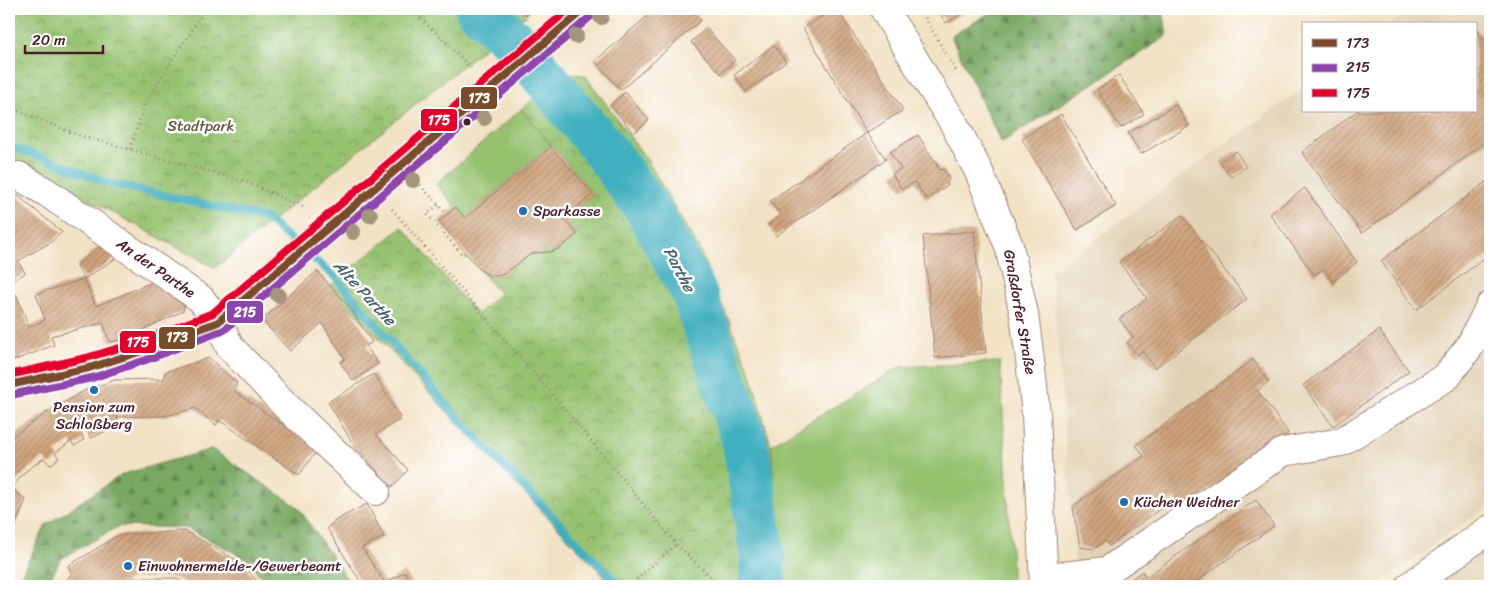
<svg xmlns="http://www.w3.org/2000/svg" width="1499" height="595" font-family="Sriracha,sans-serif">
<style>
.built{fill:#e2d2b4}
.grass{fill:#96c270;stroke:#70704e}
.forest{fill:url(#forest-firs);stroke:#616446}
.park{fill:url(#park-crowns);stroke:#70704e}
.lines{fill:none;stroke-linecap:round;stroke-linejoin:round}
.stream{stroke:#41afbf;stroke-width:8}
.river{stroke:#41afbf;stroke-width:46}
.building{fill:url(#building-hatch)}
.minor-casing{stroke:#9e8078;stroke-width:30}
.major-casing{stroke:#9e8078;stroke-width:30}
.path{stroke:#9e8078;stroke-width:3;stroke-dasharray:1 4;stroke-linecap:butt}
.minor{stroke:#fff;stroke-width:28}
.major{stroke:#fff;stroke-width:28}
.bus-1-casing{stroke:#fff;stroke-width:11}
.bus-2-casing{stroke:#fff;stroke-width:11}
.bus-3-casing{stroke:#fff;stroke-width:11}
.bus-1{stroke:#7a4b2a;stroke-width:8}
.bus-2{stroke:#8e44ad;stroke-width:8}
.bus-3{stroke:#e4002b;stroke-width:8}
.tree{fill:#a4967d}
.bus-dot{fill:#4a1f2b;stroke:#fff;stroke-width:2}
.poi-dot{fill:#1f6fb2;stroke:#fff;stroke-width:2}
.labels{text-anchor:middle;stroke-width:5;stroke-linejoin:round;paint-order:stroke}
.park-label{font-size:15px;fill:#655843;stroke:#fff}
.poi-label{font-size:15px;fill:#4a1f2b;stroke:#fff;text-anchor:start}
.street-label{font-size:15px;fill:#4a1f2b;stroke:#fff}
.water-label{font-size:16px;font-style:italic;fill:#46606e;stroke:#fff}
.line-badge{stroke:#fff;stroke-width:2}
.badge-label{font-size:14px;text-anchor:middle;font-weight:bold;fill:#fff}
</style>
<defs>
<pattern id="forest-firs" width="22" height="20" patternUnits="userSpaceOnUse" patternTransform="scale(1.25)"><rect width="22" height="20" fill="#78a862"/><path d="M5 1l3.5 6h-7zM16 11l3.5 6h-7z" fill="#648851"/></pattern>
<pattern id="park-crowns" width="20" height="18" patternUnits="userSpaceOnUse" patternTransform="scale(1.25)"><rect width="20" height="18" fill="#96c270"/><path d="M2 6a3 3 0 1 1 6 0M12 15a3 3 0 1 1 6 0" fill="none" stroke="#7c9d5c"/></pattern>
<pattern id="building-hatch" width="6" height="6" patternUnits="userSpaceOnUse" patternTransform="scale(1.25)"><rect width="6" height="6" fill="#cfa47c"/><path d="M-1 1l2-2M0 6l6-6M5 7l2-2" fill="none" stroke="#aa8566"/></pattern>
</defs>
<rect width="100%" height="100%" fill="#fff"/>
<filter id="ink" filterUnits="userSpaceOnUse"><feTurbulence type="fractalNoise" baseFrequency=".02" numOctaves="2"/><feDisplacementMap in="SourceGraphic" scale="10" xChannelSelector="R" yChannelSelector="G"/><feConvolveMatrix kernelMatrix="1 2 1 2 8 2 1 2 1" color-interpolation-filters="sRGB"/></filter>
<filter id="wash" filterUnits="userSpaceOnUse"><feTurbulence type="fractalNoise" baseFrequency=".0096" numOctaves="4" result="noise"/><feDisplacementMap in="SourceGraphic" scale="20" xChannelSelector="R" yChannelSelector="G"/><feGaussianBlur stdDeviation="1.12" result="paint"/><feColorMatrix in="noise" values="0 0 0 0 0 0 0 0 0 0 0 0 0 0 0 0 0 1.4 0 .05"/><feComposite in="paint" operator="in"/></filter>
<g filter="url(#wash)">
<rect width="100%" height="100%" fill="#f2e2c4"/>
<!-- built -->
<g class="built">
<path d="M1412,9h78v495l-114,82h-299l-17,-214 -7,-83 -3,-17 253,-184v23h172v-87h-83z"/>
<path d="M1490,543v43h-60z"/>
</g>
<!-- grass -->
<g class="grass">
<path d="M521,109l30,36 -86,73 -29,-34z"/>
<path d="M1000,362l13,224h-234l1,-16 -9,-125 129,-78z"/>
</g>
<!-- forest -->
<g class="forest">
<path d="M996,9h167l4,27 -166,107 -50,-107z"/>
<path d="M212,449l86,58 54,79h-83l-24,-28 -59,-30 -67,-2 -58,33 -15,27h-23l-6,-3 29,-58 77,-51z"/>
</g>
<!-- park -->
<g class="park">
<path d="M9,9h523l-317,259 -192,-104 -14,12z"/>
<path d="M566,73l19,2 62,85 52,89 51,122 21,74 9,125 -1,16h-186l12,-9 -144,-150 -131,-141 72,-59 75,87 23,-20 -20,-24c26,17 31,-8 51,-16 6,-3 13,-1 20,-3 10,-2 18,-10 26,-17l-13,-15 29,-25 -72,-85z"/>
</g>
<g class="lines">
<!-- stream -->
<path class="stream" d="M9,146l24,8 76,29 156,35 70,59 128,147 157,162"/>
<!-- river -->
<path class="river" d="M478,9l40,36 84,102 46,63 46,83 51,149 18,115 -1,29"/>
</g>
<g id="blocks">
<!-- building -->
<g class="building">
<path d="M656,9h34l11,11 -80,70 -26,-29z"/>
<path d="M833,9h4l66,101 -36,23 -64,-105z"/>
<path d="M937,9h33l-24,14z"/>
<path d="M1459,9h23v1l-22,3z"/>
<path d="M1475,27l15,21v91l-128,94 -60,-81 55,-41h118z"/>
<path d="M706,28l29,32 -14,14 -30,-32z"/>
<path d="M774,45l12,17 -40,30 -12,-17z"/>
<path d="M1119,75l25,39 -23,14 -24,-38z"/>
<path d="M625,92l24,28 -15,13 -24,-28z"/>
<path d="M1176,105l13,21 -48,28 -13,-21z"/>
<path d="M1061,114l55,92 -39,24 -55,-91z"/>
<path d="M867,133l19,26 -110,77 -8,-11 13,-10 -11,-14z"/>
<path d="M918,135l22,35 3,-1 1,1 5,9 -2,4 1,2 -22,14 -11,-17 -13,7 -10,-15 9,-5 -11,-17z"/>
<path d="M551,147l42,47 -29,25 13,15 -17,14 -10,4 -16,1 -6,3 -24,18 -8,2 -8,-1 -8,-5 -41,-49 17,-14 9,11z"/>
<path d="M1236,151l10,16 -15,10 -11,-15z"/>
<path d="M1490,179v75l-74,56 -35,-49z"/>
<path d="M1305,188l52,74 -24,20 -9,-13 -10,6 -44,-61z"/>
<path d="M11,190l51,42 -11,10 -33,19 7,12 -15,10 -1,-41 10,-10 -10,-8v-31z"/>
<path d="M1182,215l65,84 -92,69 -13,-17 -5,4 -10,-13 6,-5 -14,-18 28,-21 -28,-36z"/>
<path d="M974,231l12,122 -51,5 -12,-122z"/>
<path d="M102,244l19,11 -37,24 -7,-13z"/>
<path d="M317,271l30,33 25,38 -6,4 12,18 -25,17 -13,-19 5,-3 -23,-36 -32,28 -28,-31z"/>
<path d="M84,279l12,27 61,-26 27,26 -1,5 -59,28 -14,3 -7,-19 -52,13 3,9 -36,14 -9,2v-72l3,7 4,-2 13,33 16,-7 -9,-26z"/>
<path d="M1379,330l30,41 -76,55 -30,-41z"/>
<path d="M209,358l28,25 -3,8 84,58 -19,26 -80,-55 -3,5 -21,-17 -30,8 -48,1 1,4 -16,6 2,5 -13,6 -5,-10 -6,3 4,9 -10,6 -3,-5 -16,12 4,5 -9,7 -6,-7 -18,13 -15,17 15,12 -17,40v-101l40,-28 35,-20 31,-11 49,-1 1,-7z"/>
<path d="M1253,360l16,22 -12,8 31,43 -105,77 -8,-12 -66,48 -4,-5 -11,8 -14,-2 -7,-41 71,-50 -8,-11z"/>
<path d="M374,374l27,45 -25,15 32,36 -16,17 -37,-40 -27,-45z"/>
<path d="M1256,500l18,26 -84,60h-68l20,-15 4,6z"/>
<path d="M367,504l17,33 -22,11 23,35 20,-11 8,14h-50l-36,-58 9,-8z"/>
<path d="M185,531l58,33 18,22h-71l-15,-8h-41l-17,8h-56l11,-13 -4,-7 51,-31z"/>
</g>
</g>
</g>
<g filter="url(#ink)">
<use href="#blocks" fill-opacity="0" stroke="#9e8078" stroke-width="1"/>
<g class="lines">
<!-- minor casing -->
<g class="minor-casing">
<g id="minor">
<path d="M19,176l27,16 155,107 17,23 12,25 56,59 90,85"/>
<path d="M9,385l80,-17 53,-17 76,-29 366,-313"/>
<path d="M1045,578l62,-7 176,-119 58,-10 105,-65 24,-31 20,-40"/>
<path d="M1410,586l80,-57"/>
</g>
</g>
<!-- major casing -->
<g class="major-casing">
<path id="major" d="M884,9l45,75 24,38 26,50 30,74 15,68 6,46 6,54 8,172"/>
</g>
<!-- path -->
<g class="path">
<path d="M409,9l22,19 40,40"/>
<path d="M521,9l5,12"/>
<path d="M920,9l37,64"/>
<path d="M526,20l1,-11"/>
<path d="M9,107l69,28 166,46 61,27"/>
<path d="M130,149l16,-48 59,-92"/>
<path d="M420,185l27,29"/>
<path d="M438,205l-11,9 36,41 3,-2"/>
<path d="M392,209l181,210 103,125 44,42"/>
<path d="M629,586l47,-42"/>
</g>
<!-- minor -->
<use href="#minor" class="minor"/>
<!-- major -->
<use href="#major" class="major"/>
<!-- bus-1 casing -->
<g class="bus-1-casing">
<path id="bus-1" d="M9,385l80,-17 53,-17 76,-29 366,-313"/>
</g>
<!-- bus-2 casing -->
<g class="bus-2-casing">
<path id="bus-2" d="M11,395l81,-17 54,-18 78,-30 366,-313"/>
</g>
<!-- bus-3 casing -->
<g class="bus-3-casing">
<path id="bus-3" d="M9,375l77,-17 53,-16 74,-29 356,-304"/>
</g>
<!-- bus-1 -->
<use href="#bus-1" class="bus-1"/>
<!-- bus-2 -->
<use href="#bus-2" class="bus-2"/>
<!-- bus-3 -->
<use href="#bus-3" class="bus-3"/>
</g>
<!-- trees -->
<g class="tree">
<circle cx="601" cy="17" r="8"/>
<circle cx="576" cy="36" r="8"/>
<circle cx="484" cy="118" r="8"/>
<circle cx="413" cy="180" r="8"/>
<circle cx="370" cy="215" r="8"/>
<circle cx="353" cy="232" r="8"/>
<circle cx="278" cy="295" r="8"/>
</g>
</g>
<!-- markers -->
<circle class="bus-dot" cx="467" cy="122" r="4.5"/>
<g class="poi-dot">
<circle cx="523" cy="211" r="5"/>
<circle cx="94" cy="390" r="5"/>
<circle cx="1124" cy="502" r="5"/>
<circle cx="128" cy="566" r="5"/>
</g>
<g class="labels">
<!-- park labels -->
<g class="park-label">
<text x="201" y="131">Stadtpark</text>
</g>
<!-- poi labels -->
<g class="poi-label">
<text x="533" y="216">Sparkasse</text>
<text x="94" y="412" text-anchor="middle">Pension zum<tspan x="94" dy="17">Schloßberg</tspan></text>
<text x="1134" y="507">Küchen Weidner</text>
<text x="138" y="571">Einwohnermelde-/Gewerbeamt</text>
</g>
<!-- street labels -->
<g class="street-label">
<text transform="translate(156 268) rotate(35)" y="5">An der Parthe</text>
<text transform="translate(1020 312) rotate(80)" y="5">Graßdorfer Straße</text>
</g>
<!-- water labels -->
<g class="water-label">
<text transform="translate(680 269) rotate(62)" y="6">Parthe</text>
<text transform="translate(365 292) rotate(47)" y="6">Alte Parthe</text>
</g>
</g>
<g class="line-badge">
<rect x="460" y="86" width="38" height="24" rx="5" fill="#7a4b2a"/>
<rect x="420" y="108" width="38" height="24" rx="5" fill="#e4002b"/>
<rect x="226" y="300" width="38" height="24" rx="5" fill="#8e44ad"/>
<rect x="158" y="326" width="38" height="24" rx="5" fill="#7a4b2a"/>
<rect x="119" y="330" width="38" height="24" rx="5" fill="#e4002b"/>
</g>
<g class="badge-label">
<text x="479" y="103">173</text>
<text x="439" y="125">175</text>
<text x="245" y="317">215</text>
<text x="177" y="342">173</text>
<text x="138" y="347">175</text>
</g>
<!-- margin -->
<rect width="1499" height="595" fill="none" stroke="#fff" stroke-width="30"/>
<!-- legend -->
<rect x="1302" y="22" width="175" height="90" fill="#ffffff" stroke="#b7a5aa"/>
<rect x="1312" y="39" width="25" height="8" fill="#7a4b2a" stroke="#b7a5aa"/>
<text x="1346" y="48" font-size="15" fill="#4a1f2b">173</text>
<rect x="1312" y="64" width="25" height="8" fill="#8e44ad" stroke="#b7a5aa"/>
<text x="1346" y="72" font-size="15" fill="#4a1f2b">215</text>
<rect x="1312" y="89" width="25" height="8" fill="#e4002b" stroke="#b7a5aa"/>
<text x="1346" y="98" font-size="15" fill="#4a1f2b">175</text>
<!-- scale -->
<path d="M25 45v8h78v-8" fill="none" stroke="#4a1f2b" stroke-width="2.5"/>
<text x="32" y="45" font-size="15" fill="#4a1f2b" stroke="#ffffff" stroke-width="4" paint-order="stroke">20 m</text>
</svg>
